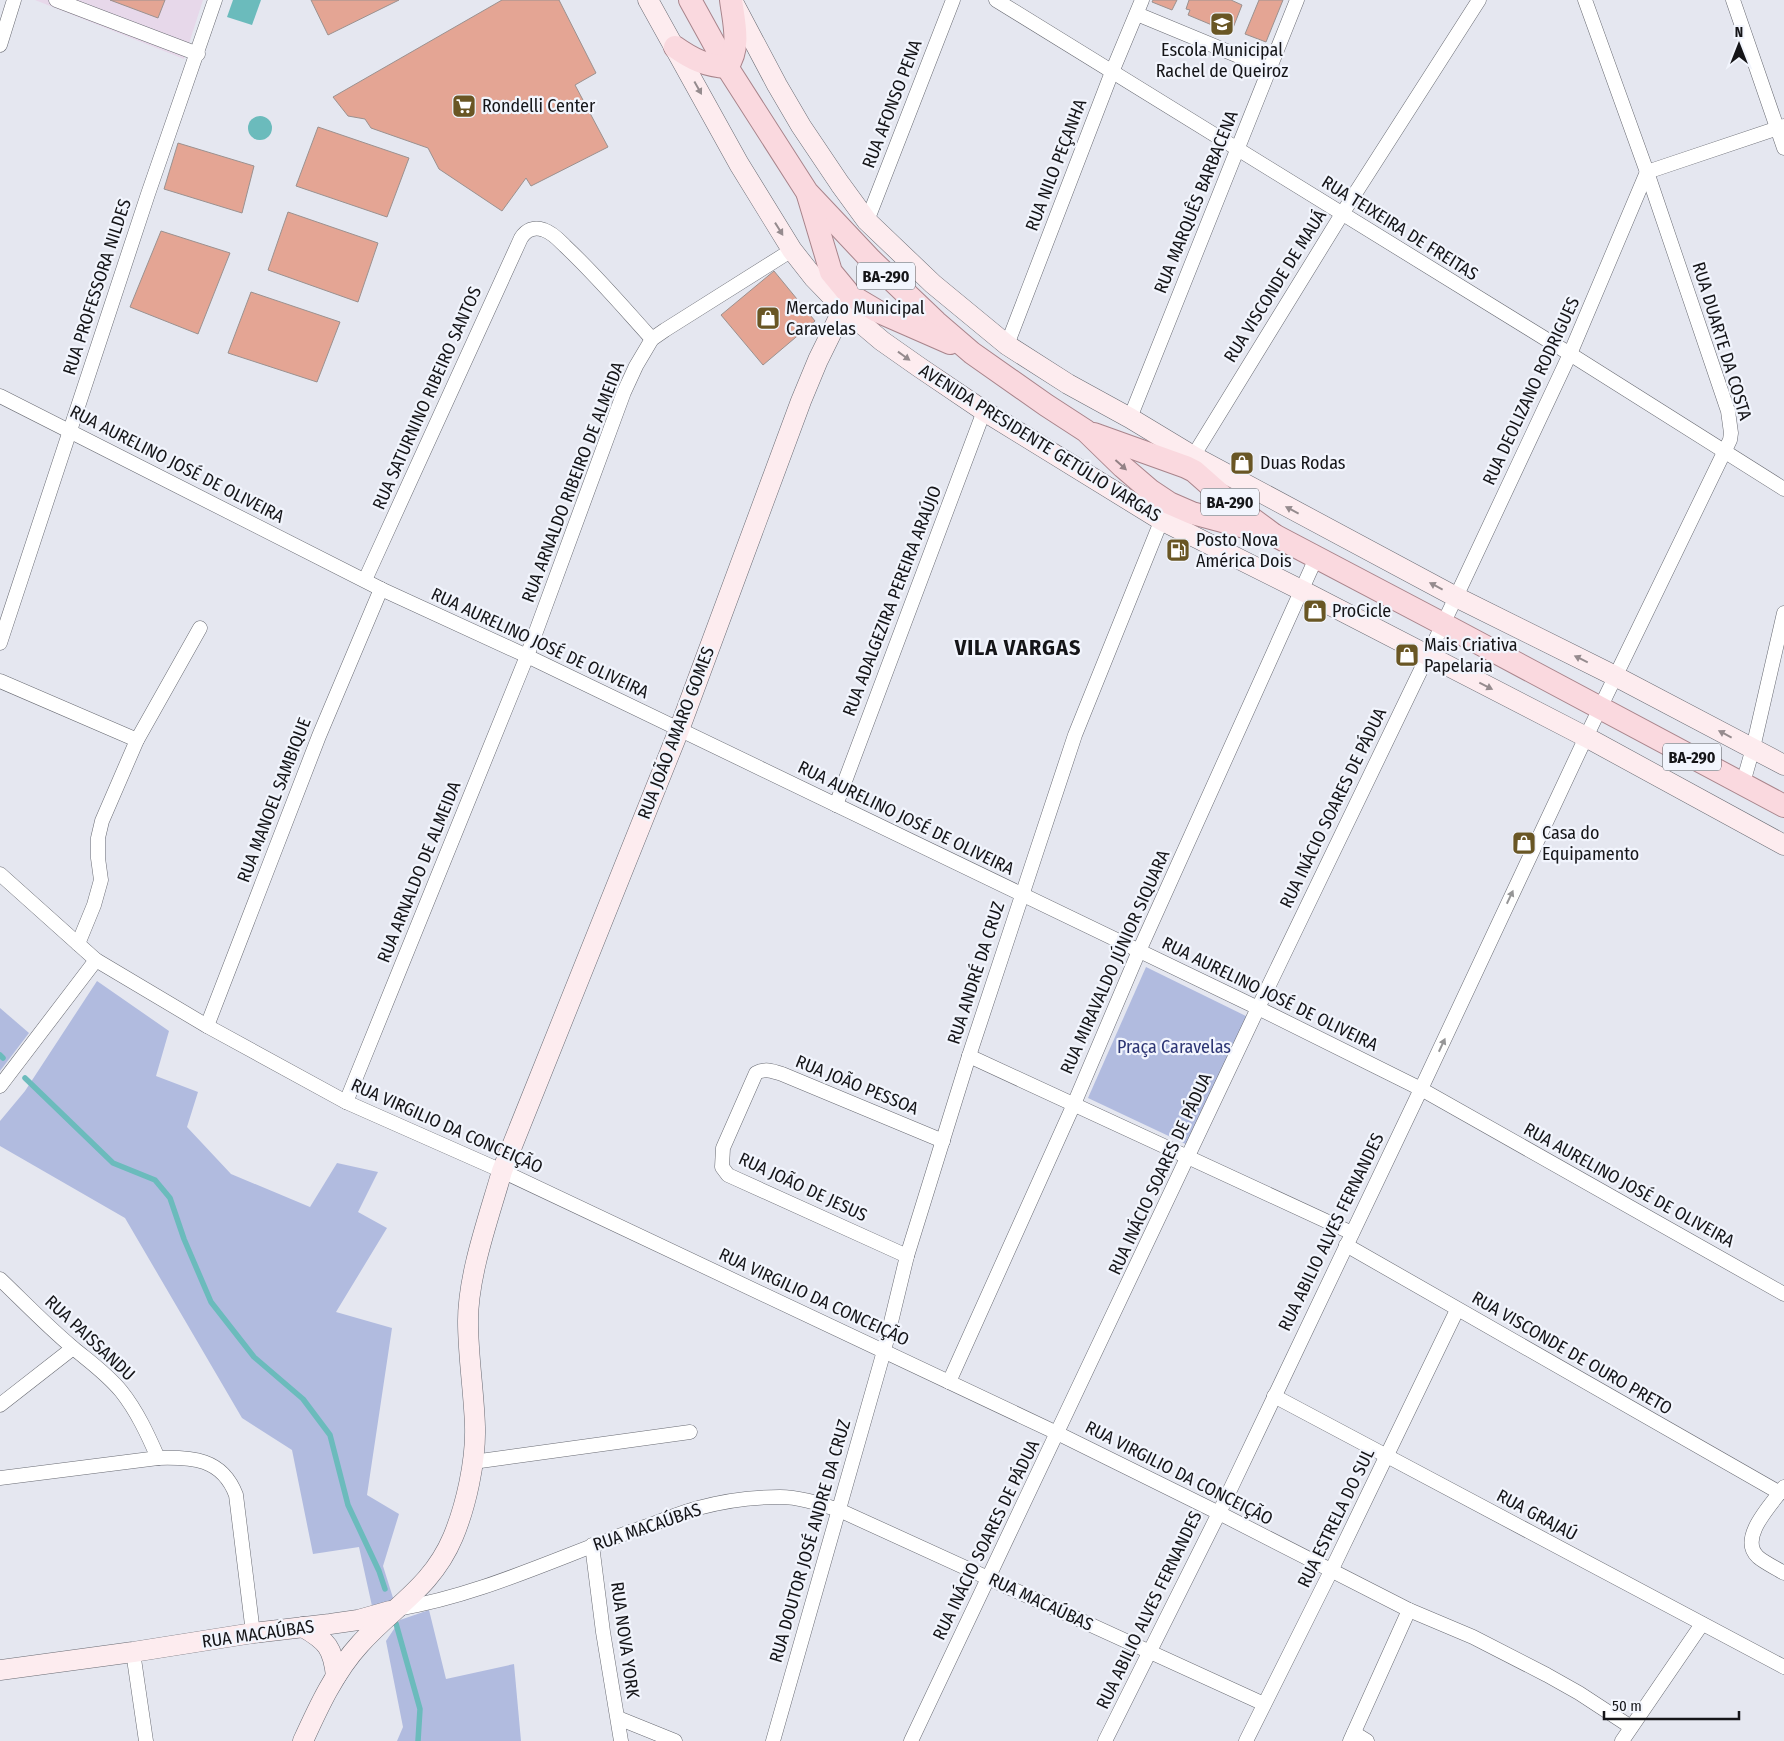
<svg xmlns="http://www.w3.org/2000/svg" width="1784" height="1741" font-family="'Fira Sans Condensed',sans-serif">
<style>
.education{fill:#e7d8ea}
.green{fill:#b1bbdf}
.water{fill:#6bbbbc}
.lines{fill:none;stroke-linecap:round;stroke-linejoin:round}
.stream{stroke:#6bbbbc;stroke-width:5.5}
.building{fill:#e4a594;stroke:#9b918f}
.street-casing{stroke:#696b73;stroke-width:15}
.secondary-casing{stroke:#696b73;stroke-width:21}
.primary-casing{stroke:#a8848b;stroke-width:24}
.street{stroke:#fff;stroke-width:14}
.secondary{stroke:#fdecef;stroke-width:20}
.primary{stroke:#fad9df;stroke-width:22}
.oneway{fill:#958b8e}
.oneway2{fill:#938185}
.oneway3{fill:#969697}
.labels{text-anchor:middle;stroke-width:4.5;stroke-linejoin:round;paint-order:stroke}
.shield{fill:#f2f5fd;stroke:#57585d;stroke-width:1}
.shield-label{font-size:16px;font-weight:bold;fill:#151518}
.poi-label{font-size:18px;fill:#151518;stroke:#f2f5fd;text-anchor:start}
.street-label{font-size:18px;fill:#151518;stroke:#f2f5fd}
.park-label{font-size:18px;fill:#2c3574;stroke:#f2f5fd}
.district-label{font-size:22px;font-weight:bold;letter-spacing:1px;fill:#151518;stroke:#f2f5fd}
</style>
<rect width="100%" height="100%" fill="#e5e7f0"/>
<!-- education -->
<path class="education" d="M35,0h168l-19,59z"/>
<!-- green -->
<g class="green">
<path d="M1146,967l106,52 -60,128 -104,-49z"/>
<path d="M97,981l72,50 -13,45 42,16 -11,35 44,47 79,33 27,-44 41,9 -20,40 29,16 -51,84 56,16 -25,167 32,19 -16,52 11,35 -22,5 -13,-59 -46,7 -21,-104 -50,-32 -117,-200 -125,-72v-25l25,-30z"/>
<path d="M0,1008l29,25 -29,38z"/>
<path d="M429,1610l17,69 68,-15 7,77h-124l6,-14 -17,-86 14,-21z"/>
</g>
<!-- water -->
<g class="water">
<path d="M233,0h28l-9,25 -25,-8z"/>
<circle cx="260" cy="128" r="12"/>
</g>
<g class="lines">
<!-- stream -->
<g class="stream">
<path d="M0,1055l3,3"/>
<path d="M25,1078l88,85 42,17 15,18 14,41 27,63 43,55 49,42 27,36 18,70 31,66 6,18"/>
<path d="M395,1620l25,89 -2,32"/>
</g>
</g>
<!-- building -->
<g class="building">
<path d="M110,0h55l-7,18z"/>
<path d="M311,0h88l-71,35z"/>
<path d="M502,0h57l37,73 -21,12 33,62 -77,39 -5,-8 -24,33 -63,-42 -11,-21 -57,-20 -6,-9 -17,-3 -15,-19z"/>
<path d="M1153,0h24l-5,10 -20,-8z"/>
<path d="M1189,0h42l11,5 -11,28 -43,-18 2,-5 -4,-1z"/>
<path d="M1259,0h24l-17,42 -21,-8z"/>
<path d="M318,127l91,31 -22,59 -91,-31z"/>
<path d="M178,143l76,23 -12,47 -78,-24z"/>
<path d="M288,212l90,31 -20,59 -90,-32z"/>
<path d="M161,231l69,22 -32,81 -68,-27z"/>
<path d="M774,271l41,50 -52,44 -42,-50z"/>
<path d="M251,292l89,30 -23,60 -89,-29z"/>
</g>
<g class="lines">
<!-- street casing -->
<g class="street-casing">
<g id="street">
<path d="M56,0l142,54"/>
<path d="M996,0l574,354 214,135"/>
<path d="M1733,0l51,148"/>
<path d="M1137,14l133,55"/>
<path d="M0,45l14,-45"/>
<path d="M867,221l86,-221"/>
<path d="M1007,345l105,-273 30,-72"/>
<path d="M0,396l381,193 146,67 731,352 163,81 363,205"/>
<path d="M1130,418l167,-418"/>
<path d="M1189,463l153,-249 137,-214"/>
<path d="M365,580l156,-342c5,-8 13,-12 23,-8 9,3 15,10 21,16 31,29 59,62 87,93"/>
<path d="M0,643l148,-449 67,-194"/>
<path d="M0,681l137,59"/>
<path d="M1743,783l10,-35 31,-135"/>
<path d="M836,805l148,-394"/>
<path d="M0,874l96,86 111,66 139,76 156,69 555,262 162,80 190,97 64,27 74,38 32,18 52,34"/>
<path d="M78,944l16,-39 7,-25 -3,-22v-20l4,-17 35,-81 63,-112"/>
<path d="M207,1026l112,-290 62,-147"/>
<path d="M969,1056l383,177"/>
<path d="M0,1086l96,-126"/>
<path d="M346,1102l181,-446 97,-264 12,-26 16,-27 13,-9 127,-80"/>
<path d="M1346,1245l434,248"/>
<path d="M907,1256l-179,-81 -6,-8 1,-19 33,-75c9,-5 17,-2 26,1l161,67"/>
<path d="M0,1279c24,23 47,47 72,68 18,15 34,26 49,44 16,20 27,44 37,67"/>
<path d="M949,1382l125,-278 65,-153 177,-393"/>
<path d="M1274,1396l510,271"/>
<path d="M0,1405l73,-57"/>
<path d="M473,1462l217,-30"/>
<path d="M0,1478l158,-20c34,-1 64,0 78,37l17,138"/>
<path d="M1784,1487c-11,16 -47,51 -26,70 7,6 18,11 26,16"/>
<path d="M592,1545l11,87 18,109"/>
<path d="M397,1609c86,-14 165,-54 247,-82 18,-6 35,-14 54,-19 25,-7 55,-11 82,-11 20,0 40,7 59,13l425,194"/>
<path d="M133,1652l13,89"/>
<path d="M618,1718l57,23"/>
<path d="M1354,1733l13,8"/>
<path d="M773,1741l111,-390 23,-95 62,-200 106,-321 89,-221"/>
<path d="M911,1741l347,-733 198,-411 114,-243 77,-182 137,-46"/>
<path d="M1105,1741l114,-228 202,-424 165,-352 144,-297 1,-7 -3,-22 -81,-239 -62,-172"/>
<path d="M1246,1741l85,-170 126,-261"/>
<path d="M1350,1741l59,-131"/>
<path d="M1622,1741l80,-117"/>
</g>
</g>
<!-- secondary casing -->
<g class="secondary-casing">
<g id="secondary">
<path d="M648,0l91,164 53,86 22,28 29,30 39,33 37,26 65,44 177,109 140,70 285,147 198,108"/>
<path d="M733,2l44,83 24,41 39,58 27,37 66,63 74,61 61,39 62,34 63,38 263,141 159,79 169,89"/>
<path d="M303,1627c24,14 30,21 33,49"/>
<path d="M0,1670l133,-18 120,-19 77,-9 28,-4 32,-9"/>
<path d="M303,1741c15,-33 32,-70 57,-97 34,-38 72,-57 93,-107 13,-31 23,-76 22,-110 -1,-35 -7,-70 -7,-106 0,-47 21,-104 34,-150l177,-441 122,-329 17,-41 32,-65"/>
</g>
</g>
<!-- primary casing -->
<g class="primary-casing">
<g id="primary">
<path d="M690,0l37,67 80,125 64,68 65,62 36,31 74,52 40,26 37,36 28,24 18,12 23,10 82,22"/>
<path d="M675,47c17,12 31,19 52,20 14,-20 7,-44 4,-67"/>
<path d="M808,195l23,77 19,23 27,16 73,32"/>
<path d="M1094,434l92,33 8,4 34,30 46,34 169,89 341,182"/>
</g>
</g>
<!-- street -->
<use href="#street" class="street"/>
<!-- secondary -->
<use href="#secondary" class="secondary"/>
<!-- primary -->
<use href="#primary" class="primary"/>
</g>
<!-- one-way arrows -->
<defs><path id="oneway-solid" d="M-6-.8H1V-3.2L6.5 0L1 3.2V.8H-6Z" transform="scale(1.25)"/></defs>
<g class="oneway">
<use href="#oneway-solid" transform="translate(698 88) rotate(61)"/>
<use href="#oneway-solid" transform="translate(779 229) rotate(58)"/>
<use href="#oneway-solid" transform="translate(904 356) rotate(36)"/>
<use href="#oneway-solid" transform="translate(1292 510) rotate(-152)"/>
<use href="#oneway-solid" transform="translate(1436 586) rotate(-152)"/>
<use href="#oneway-solid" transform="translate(1581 659) rotate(-154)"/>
<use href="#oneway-solid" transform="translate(1486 686) rotate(27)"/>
<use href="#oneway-solid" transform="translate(1725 734) rotate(-152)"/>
</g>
<use class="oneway2" href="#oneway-solid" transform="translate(1121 465) rotate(42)"/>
<g class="oneway3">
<use href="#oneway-solid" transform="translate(1510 897) rotate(-65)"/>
<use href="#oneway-solid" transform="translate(1442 1045) rotate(-65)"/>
</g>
<!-- icons -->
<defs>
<g id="school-square" transform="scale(1.25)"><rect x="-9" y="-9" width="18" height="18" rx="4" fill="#695624" stroke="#f2f5fd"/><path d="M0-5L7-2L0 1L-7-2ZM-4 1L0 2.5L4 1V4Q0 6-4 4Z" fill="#fff"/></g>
<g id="supermarket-square" transform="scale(1.25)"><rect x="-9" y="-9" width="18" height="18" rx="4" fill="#695624" stroke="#f2f5fd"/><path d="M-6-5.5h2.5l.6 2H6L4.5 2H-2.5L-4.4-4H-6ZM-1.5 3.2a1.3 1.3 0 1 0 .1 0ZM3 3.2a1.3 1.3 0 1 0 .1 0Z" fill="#fff"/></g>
<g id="shop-square" transform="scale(1.25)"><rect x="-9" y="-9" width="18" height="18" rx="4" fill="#695624" stroke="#f2f5fd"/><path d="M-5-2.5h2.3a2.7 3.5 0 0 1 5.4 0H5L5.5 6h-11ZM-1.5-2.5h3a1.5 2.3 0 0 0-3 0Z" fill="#fff"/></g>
<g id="fuel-square" transform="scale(1.25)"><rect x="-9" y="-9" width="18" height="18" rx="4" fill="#695624" stroke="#f2f5fd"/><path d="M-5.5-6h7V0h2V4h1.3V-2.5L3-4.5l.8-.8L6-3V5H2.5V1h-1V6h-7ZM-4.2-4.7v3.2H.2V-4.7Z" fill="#fff"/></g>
</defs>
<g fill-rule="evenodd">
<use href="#school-square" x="1222" y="24"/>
<use href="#supermarket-square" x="464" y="106"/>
<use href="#shop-square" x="768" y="318"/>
<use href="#shop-square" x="1242" y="463"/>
<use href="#fuel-square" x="1178" y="550"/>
<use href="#shop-square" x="1315" y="611"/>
<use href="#shop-square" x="1407" y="655"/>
<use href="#shop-square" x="1524" y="843"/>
</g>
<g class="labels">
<!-- shield labels -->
<g class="shield">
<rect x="857" y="262.5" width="58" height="27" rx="4"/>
<rect x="1201" y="488.5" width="58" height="27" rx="4"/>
<rect x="1663" y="743.5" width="58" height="27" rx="4"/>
</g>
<g class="shield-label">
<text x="886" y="282">BA-290</text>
<text x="1230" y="508">BA-290</text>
<text x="1692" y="763">BA-290</text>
</g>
<!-- poi labels -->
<g class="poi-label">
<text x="1222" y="56" text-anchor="middle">Escola Municipal<tspan x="1222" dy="21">Rachel de Queiroz</tspan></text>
<text x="482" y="112">Rondelli Center</text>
<text x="786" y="314">Mercado Municipal<tspan x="786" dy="21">Caravelas</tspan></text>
<text x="1260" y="469">Duas Rodas</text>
<text x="1196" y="546">Posto Nova<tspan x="1196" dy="21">América Dois</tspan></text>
<text x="1332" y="617">ProCicle</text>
<text x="1424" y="651">Mais Criativa<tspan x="1424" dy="21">Papelaria</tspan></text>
<text x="1542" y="839">Casa do<tspan x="1542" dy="21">Equipamento</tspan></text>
</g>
<!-- street labels -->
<g class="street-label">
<text transform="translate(892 104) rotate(-69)" y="6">RUA AFONSO PENA</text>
<text transform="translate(1056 165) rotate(-69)" y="6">RUA NILO PEÇANHA</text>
<text transform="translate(1196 202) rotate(-68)" y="6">RUA MARQUÊS BARBACENA</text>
<text transform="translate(1400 228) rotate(32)" y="6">RUA TEIXEIRA DE FREITAS</text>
<text transform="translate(1275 286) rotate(-58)" y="6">RUA VISCONDE DE MAUÁ</text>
<text transform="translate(97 287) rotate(-72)" y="6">RUA PROFESSORA NILDES</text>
<text transform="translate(1722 341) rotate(73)" y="6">RUA DUARTE DA COSTA</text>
<text transform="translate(1531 391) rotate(-65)" y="6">RUA DEOLIZANO RODRIGUES</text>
<text transform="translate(427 398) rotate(-66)" y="6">RUA SATURNINO RIBEIRO SANTOS</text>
<text transform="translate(1040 443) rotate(32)" y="6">AVENIDA PRESIDENTE GETÚLIO VARGAS</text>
<text transform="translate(177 464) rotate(27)" y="6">RUA AURELINO JOSÉ DE OLIVEIRA</text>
<text transform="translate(573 482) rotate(-69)" y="6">RUA ARNALDO RIBEIRO DE ALMEIDA</text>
<text transform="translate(892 601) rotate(-69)" y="6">RUA ADALGEZIRA PEREIRA ARAÚJO</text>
<text transform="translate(540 643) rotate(25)" y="6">RUA AURELINO JOSÉ DE OLIVEIRA</text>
<text transform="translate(676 733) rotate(-69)" y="6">RUA JOÃO AMARO GOMES</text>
<text transform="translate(274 800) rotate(-69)" y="6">RUA MANOEL SAMBIQUE</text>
<text transform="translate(1333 808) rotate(-64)" y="6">RUA INÁCIO SOARES DE PÁDUA</text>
<text transform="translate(906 818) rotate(26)" y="6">RUA AURELINO JOSÉ DE OLIVEIRA</text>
<text transform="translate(419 872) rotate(-68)" y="6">RUA ARNALDO DE ALMEIDA</text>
<text transform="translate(1115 962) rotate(-66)" y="6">RUA MIRAVALDO JÚNIOR SIQUARA</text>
<text transform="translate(976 973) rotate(-72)" y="6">RUA ANDRÉ DA CRUZ</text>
<text transform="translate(1270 994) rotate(26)" y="6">RUA AURELINO JOSÉ DE OLIVEIRA</text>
<text transform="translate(857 1085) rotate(22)" y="6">RUA JOÃO PESSOA</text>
<text transform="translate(447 1126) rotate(24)" y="6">RUA VIRGILIO DA CONCEIÇÃO</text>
<text transform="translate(1160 1174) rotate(-65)" y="6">RUA INÁCIO SOARES DE PÁDUA</text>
<text transform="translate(1629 1185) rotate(29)" y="6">RUA AURELINO JOSÉ DE OLIVEIRA</text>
<text transform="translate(803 1187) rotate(25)" y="6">RUA JOÃO DE JESUS</text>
<text transform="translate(1331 1232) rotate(-64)" y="6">RUA ABILIO ALVES FERNANDES</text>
<text transform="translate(814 1297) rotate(25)" y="6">RUA VIRGILIO DA CONCEIÇÃO</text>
<text transform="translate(90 1338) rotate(43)" y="6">RUA PAISSANDU</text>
<text transform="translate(1572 1353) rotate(30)" y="6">RUA VISCONDE DE OURO PRETO</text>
<text transform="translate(1179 1473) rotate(27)" y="6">RUA VIRGILIO DA CONCEIÇÃO</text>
<text transform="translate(1537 1515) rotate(28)" y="6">RUA GRAJAÚ</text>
<text transform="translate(1336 1518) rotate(-64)" y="6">RUA ESTRELA DO SUL</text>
<text transform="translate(647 1527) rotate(-19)" y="6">RUA MACAÚBAS</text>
<text transform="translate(986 1540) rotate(-64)" y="6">RUA INÁCIO SOARES DE PÁDUA</text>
<text transform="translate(810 1541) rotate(-74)" y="6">RUA DOUTOR JOSÉ ANDRE DA CRUZ</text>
<text transform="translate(1041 1602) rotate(25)" y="6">RUA MACAÚBAS</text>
<text transform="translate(1149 1610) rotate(-64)" y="6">RUA ABILIO ALVES FERNANDES</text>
<text transform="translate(258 1634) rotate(-8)" y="6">RUA MACAÚBAS</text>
<text transform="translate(625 1640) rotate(82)" y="6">RUA NOVA YORK</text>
</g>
<!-- park labels -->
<g class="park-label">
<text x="1174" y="1053">Praça Caravelas</text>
</g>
<!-- district labels -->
<g class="district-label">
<text x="1018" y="655">VILA VARGAS</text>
</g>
</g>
<!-- north arrow -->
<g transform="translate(1739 45)" stroke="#f2f5fd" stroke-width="4" paint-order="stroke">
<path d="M0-4L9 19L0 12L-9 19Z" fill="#151518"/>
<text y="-8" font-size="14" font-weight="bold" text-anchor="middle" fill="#151518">N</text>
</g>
<!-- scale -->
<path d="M1604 1711v8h135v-8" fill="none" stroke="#151518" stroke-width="2.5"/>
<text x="1612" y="1711" font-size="15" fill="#151518" stroke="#f2f5fd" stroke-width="4" paint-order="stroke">50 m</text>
</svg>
